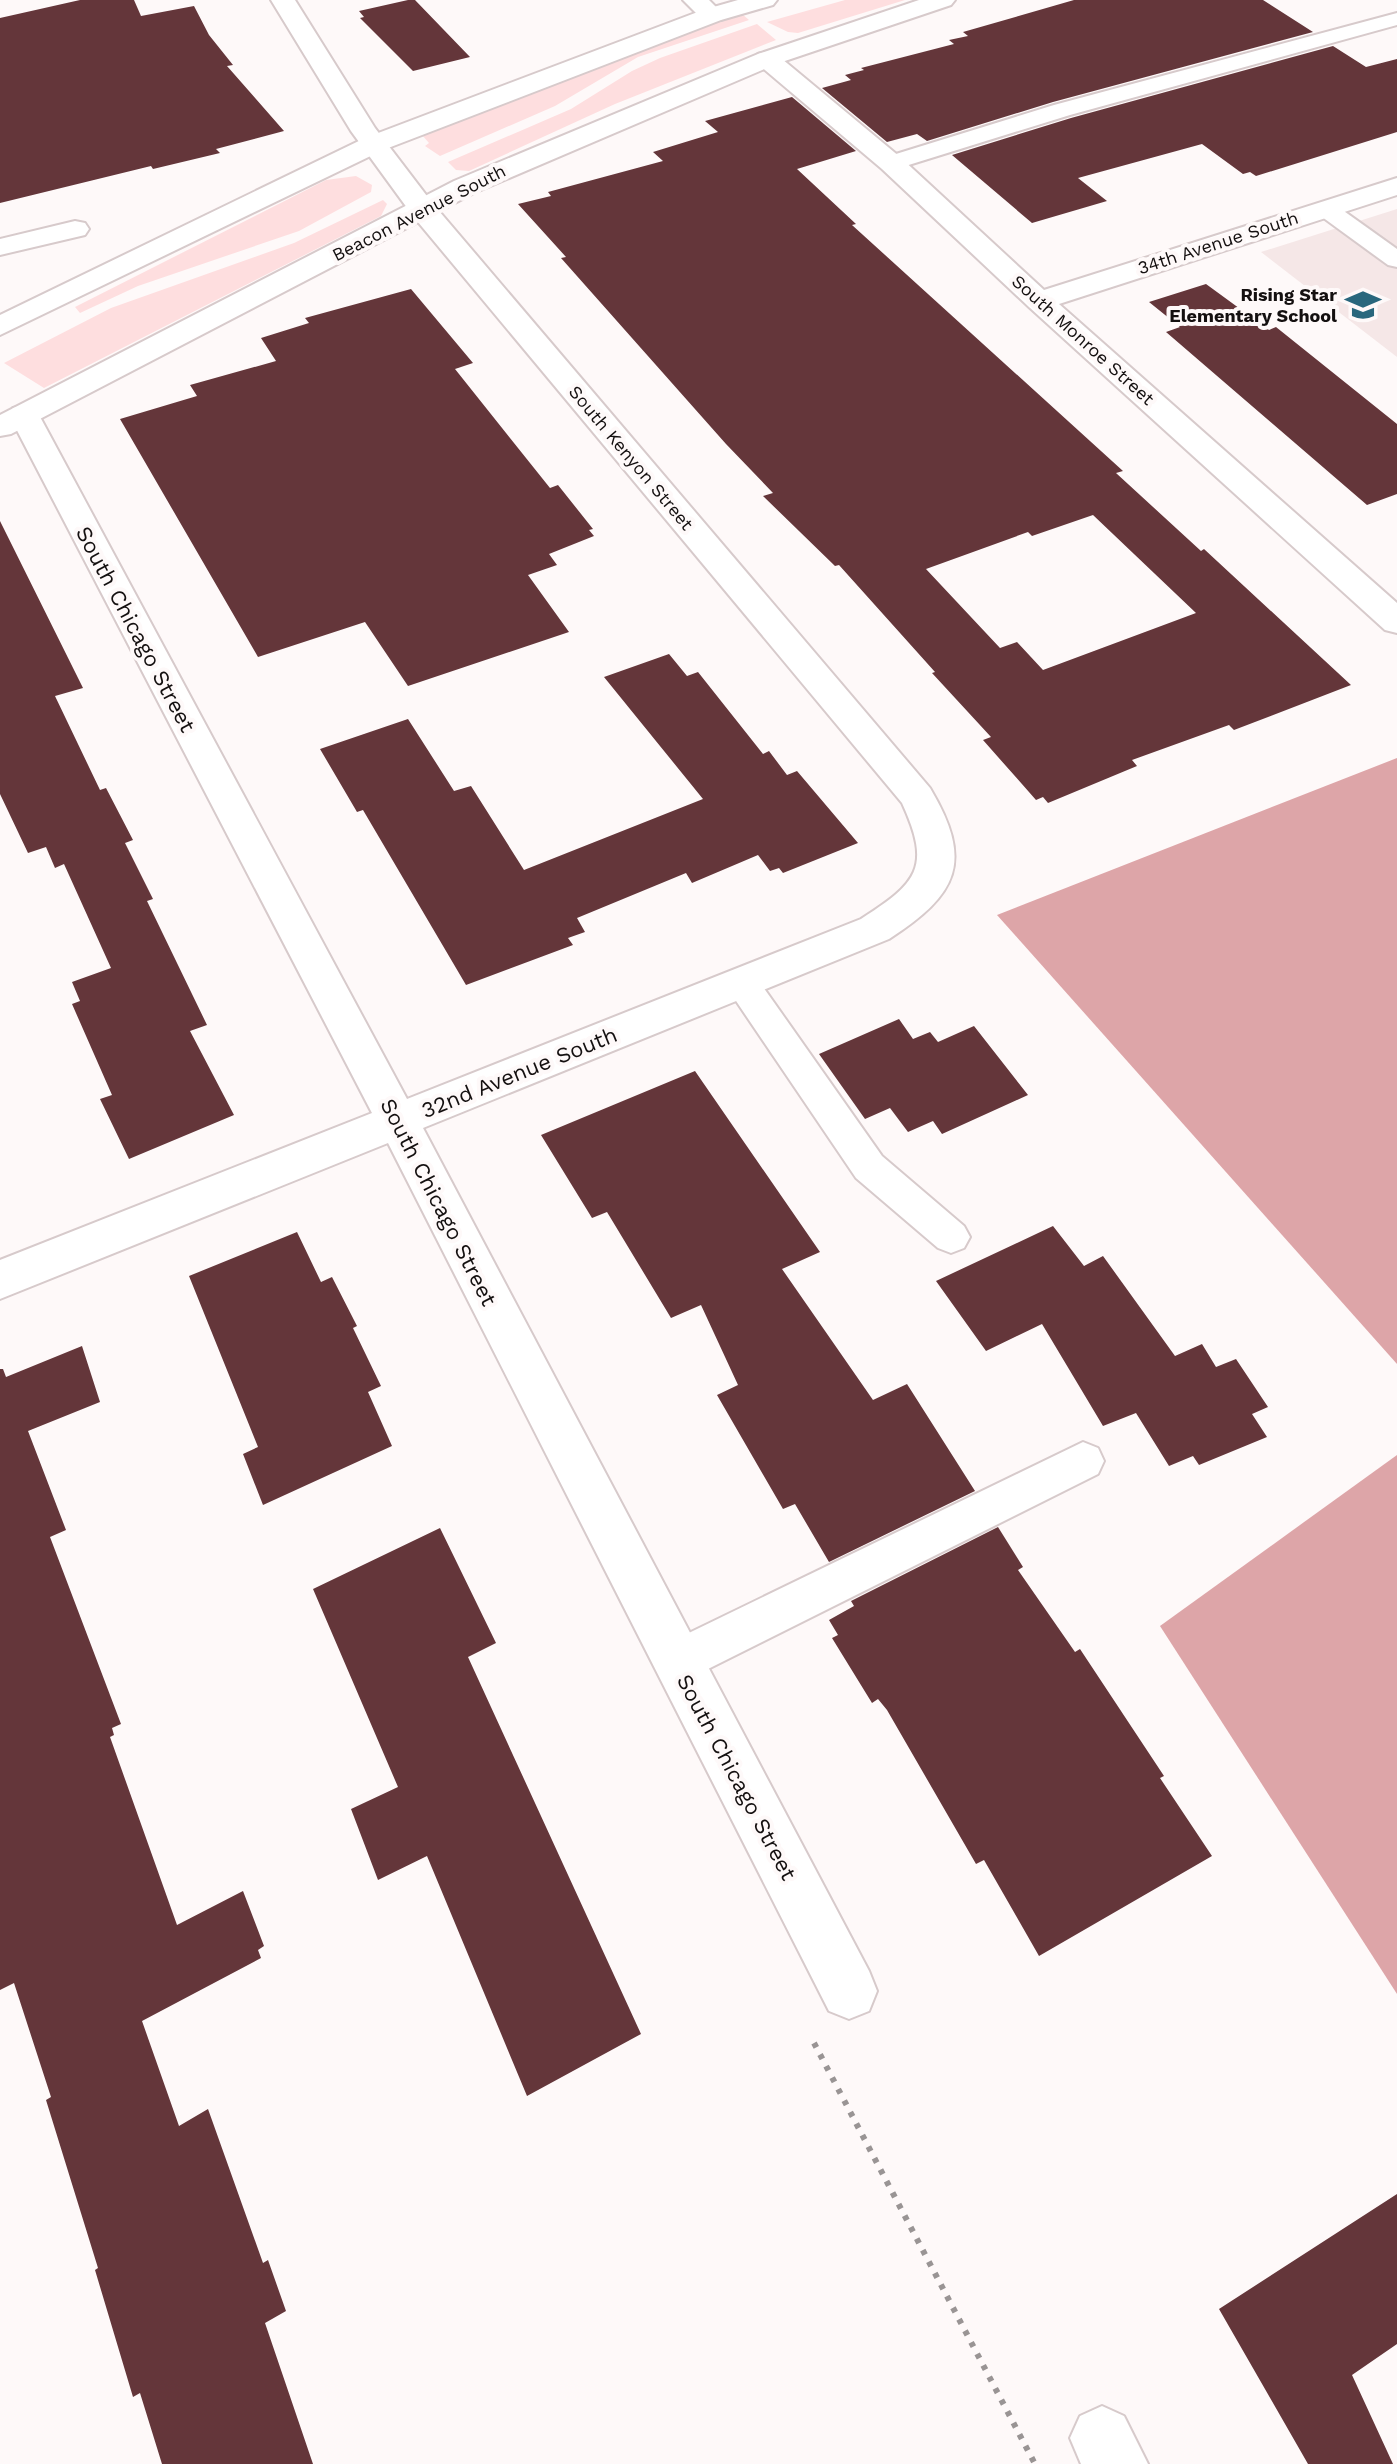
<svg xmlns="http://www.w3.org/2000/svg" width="1397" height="2464" font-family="'Work Sans',sans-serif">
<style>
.built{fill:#f5e7e7}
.green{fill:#fededf}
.forest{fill:#dda5a8}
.building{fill:#64363a;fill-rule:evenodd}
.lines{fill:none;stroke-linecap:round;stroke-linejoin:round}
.service-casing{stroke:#d7cacb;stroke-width:4}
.minor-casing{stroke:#d7cacb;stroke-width:4}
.secondary-casing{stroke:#d7cacb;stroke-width:4}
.path{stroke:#999494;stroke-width:6;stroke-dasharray:5 8;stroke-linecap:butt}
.service{fill:#fff;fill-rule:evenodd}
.minor{fill:#fff;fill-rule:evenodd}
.secondary{fill:#fff;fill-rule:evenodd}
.labels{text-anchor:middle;stroke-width:8;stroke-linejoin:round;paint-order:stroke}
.far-street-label{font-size:18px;fill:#141010;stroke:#fef9f9}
.far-poi-label{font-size:18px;font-weight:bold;fill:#141010;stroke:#fef9f9;text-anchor:end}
.street-label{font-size:22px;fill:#141010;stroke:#fef9f9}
</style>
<rect width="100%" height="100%" fill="#fef9f9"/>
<!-- built -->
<path class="built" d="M1397,209v148l-136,-105z"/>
<!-- green -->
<g class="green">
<path d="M845,0h60l-107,33 -10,-1 -21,-10z"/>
<path d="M742,14l7,6 -111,37 -83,49 -115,50 -15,-10 4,-3 -7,-8 240,-95z"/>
<path d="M757,24l19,16 -161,64 -146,67 -13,-1 -8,-8 123,-53 61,-38 28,-13z"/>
<path d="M356,176l16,9 -1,7 -72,39 -161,55 -58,27 -5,-6 251,-127z"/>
<path d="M383,200l4,4 -6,12 -337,172 -40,-25 107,-55 183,-65z"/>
</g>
<!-- forest -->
<g class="forest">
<path d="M1397,758v606l-400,-449z"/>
<path d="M1397,1455v539l-237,-368z"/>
</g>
<!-- building -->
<g class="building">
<path d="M80,0h54l7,16 53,-10 15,29 24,30 -6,1 57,65 -68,18 4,4 -67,16 -2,-3 -151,37v-185z"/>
<path d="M408,0h7l55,57 -57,14 -53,-53 4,-1 -5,-6z"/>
<path d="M1074,0h189l50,32 -260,70 -126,39 -10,-7 -30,8 -65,-54 29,-8 -6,-5 19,-5 -3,-2 93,-24 -5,-4 19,-4 -5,-4z"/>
<path d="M1333,46l33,21 31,-8v73l-141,44 -6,-4 -7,2 -41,-30 -124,34 29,23 -75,22 -80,-68 119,-37z"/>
<path d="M792,97l64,54 -59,18 59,55 -4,1 271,246 -7,2 85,78 3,-2 147,136 -117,45 -5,-5 -97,35 5,6 -89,37 -5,-6 -7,3 -53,-60 8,-3 -59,-64 3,-1 -96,-107 -4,1 -72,-70 10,-3 -47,-49 -165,-186 5,-1 -48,-53 33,-8 -3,-4 115,-31 -10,-9 65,-20 -13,-11zM1093,515l103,98 -153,57 -26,-28 -17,6 -74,-79 102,-37 4,4z"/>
<path d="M1206,284l63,46 7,-3 121,97v70l-30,11 -201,-173 14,-5 -31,-25z"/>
<path d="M411,289l62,74 -18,6 95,119 8,-3 35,44 -4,1 5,6 -45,18 8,11 -29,10 41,57 -161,54 -43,-64 -107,35 -138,-238 77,-23 -7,-11 86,-24 -15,-23 48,-15 -4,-5z"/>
<path d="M0,521l83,167 -28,8 45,94 6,-2 27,52 -8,3 28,56 -6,2 60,124 -17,6 44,84 -105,44 -29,-60 12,-4 -40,-91 8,-3 -8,-19 39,-14 -47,-104 -9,4 -9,-21 -18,6 -28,-59z"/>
<path d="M669,654l18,22 11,-4 65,82 6,-3 18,24 10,-4 61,72 -75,30 -4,-5 -9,3 -12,-16 -66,28 -6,-10 -109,45 8,14 -17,6 5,7 -107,40 -103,-175 -6,2 -37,-63 88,-30 46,72 17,-5 53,84 179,-71 -99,-122z"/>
<path d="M899,1019l14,20 17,-7 8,10 36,-16 54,69 -86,39 -9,-13 -25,11 -18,-24 -25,11 -46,-65z"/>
<path d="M695,1071l125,181 -38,17 91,131 34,-16 68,107 -146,71 -34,-58 -12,5 -66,-114 21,-10 -37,-80 -30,13 -64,-106 -15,6 -51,-83z"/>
<path d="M1053,1226l31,40 19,-10 72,100 27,-12 14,23 20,-8 32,48 -16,7 15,23 -68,28 -6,-9 -24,10 -33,-53 -33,13 -61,-102 -56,27 -50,-70z"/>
<path d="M297,1232l24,50 11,-5 25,49 -4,2 28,58 -13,6 24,54 -129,59 -20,-51 15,-7 -69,-171z"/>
<path d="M82,1346l18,56 -72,29 38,99 -16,7 71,187 -9,4 2,7 -4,2 67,188 66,-34 21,55 -6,4 3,8 -119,63 37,105 29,-17 55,154 5,-3 18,51 -21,12 48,141h-151l-22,-71 -7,4 -38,-127 3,-2 -52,-168 5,-3 -37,-114 -14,7v-621h3l3,8z"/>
<path d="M998,1527l25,40 -5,3 57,82 5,-3 84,127 -4,2 52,78 -173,100 -55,-96 -8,4 -89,-154 -9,-11 -6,4 -40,-65 6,-3 -9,-15 25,-14 -3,-5z"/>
<path d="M440,1528l56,115 -28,14 173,377 -114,62 -100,-240 -49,24 -27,-71 47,-22 -85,-198z"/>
<path d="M1397,2194v150l-45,31 41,89h-85l-89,-155z"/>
</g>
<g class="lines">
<!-- service casing -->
<g class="service-casing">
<g id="service">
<path d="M1397,13v12l-327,90 -171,53h-16l-4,-5 4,-5 171,-53z"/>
<path d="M1326,202l8,2 63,45v18l-9,-2 -70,-51 -4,-5 4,-5z"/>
<path d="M742,970l12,4 128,182 82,70 6,11 -6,11 -13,5 -13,-5 -82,-70 -126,-186 -5,-9 5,-9z"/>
<path d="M1083,1442l15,6 6,13 -6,13 -406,203 -16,6 -16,-6 -6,-15 6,-15z"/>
</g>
</g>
<!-- minor casing -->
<g class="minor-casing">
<g id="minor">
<path d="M271,0h24l80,128 58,76 497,584c44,74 28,106 -41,151l-466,189 446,843 8,20 -8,20 -20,8 -20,-8 -441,-868 -388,156v-39l372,-147 -363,-698 4,-7 11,-2 11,2 4,7 368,684 454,-180c56,-36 71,-51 41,-116l-489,-587 -62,-85z"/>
<path d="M683,0h26l15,15 -3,5h-18z"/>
<path d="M767,52l9,2 124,103 144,133 353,-112v17l-338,109 338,299v30l-12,-3 -356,-323 -147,-138 -124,-105 -3,-5 3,-5z"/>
<path d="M75,221l10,2 4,6 -4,6 -85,20v-16z"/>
<path d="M1102,2406l22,10 24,48h-67l-11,-26 10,-22z"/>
</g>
</g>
<!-- secondary casing -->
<g class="secondary-casing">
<g id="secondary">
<path d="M738,0h39l-4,5 -52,15 -338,130 -383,185v-20l365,-177 338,-128z"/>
<path d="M919,0h36l-4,5 -175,59 -302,129 -463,241 -11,2v-21l454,-234 304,-127z"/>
</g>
</g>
<!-- path -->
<path class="path" d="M814,2043l221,421"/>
<!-- service -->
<use href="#service" class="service"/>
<!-- minor -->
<use href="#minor" class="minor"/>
<!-- secondary -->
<use href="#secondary" class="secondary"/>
</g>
<!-- icons -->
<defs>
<g id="school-bare" transform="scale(2.76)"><path d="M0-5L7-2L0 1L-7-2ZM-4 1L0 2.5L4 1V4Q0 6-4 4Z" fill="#29677d" stroke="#fef9f9" stroke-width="2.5" paint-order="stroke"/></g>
</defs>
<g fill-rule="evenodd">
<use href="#school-bare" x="1363" y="305"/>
</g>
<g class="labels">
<!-- far-street labels -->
<g class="far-street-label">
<text transform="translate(419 213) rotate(-27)" y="6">Beacon Avenue South</text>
<text transform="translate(1218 243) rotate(-18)" y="6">34th Avenue South</text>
<text transform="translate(1083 340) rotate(42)" y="6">South Monroe Street</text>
<text transform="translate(631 458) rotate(50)" y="6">South Kenyon Street</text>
</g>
<!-- far-poi labels -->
<g class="far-poi-label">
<text x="1337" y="301">Rising Star<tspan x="1337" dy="21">Elementary School</tspan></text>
</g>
<!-- street labels -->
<g class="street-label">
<text transform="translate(136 629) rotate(62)" y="8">South Chicago Street</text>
<text transform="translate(519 1072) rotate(-22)" y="8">32nd Avenue South</text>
<text transform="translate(439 1202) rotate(63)" y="8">South Chicago Street</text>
<text transform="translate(737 1777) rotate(62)" y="8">South Chicago Street</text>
</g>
</g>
</svg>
